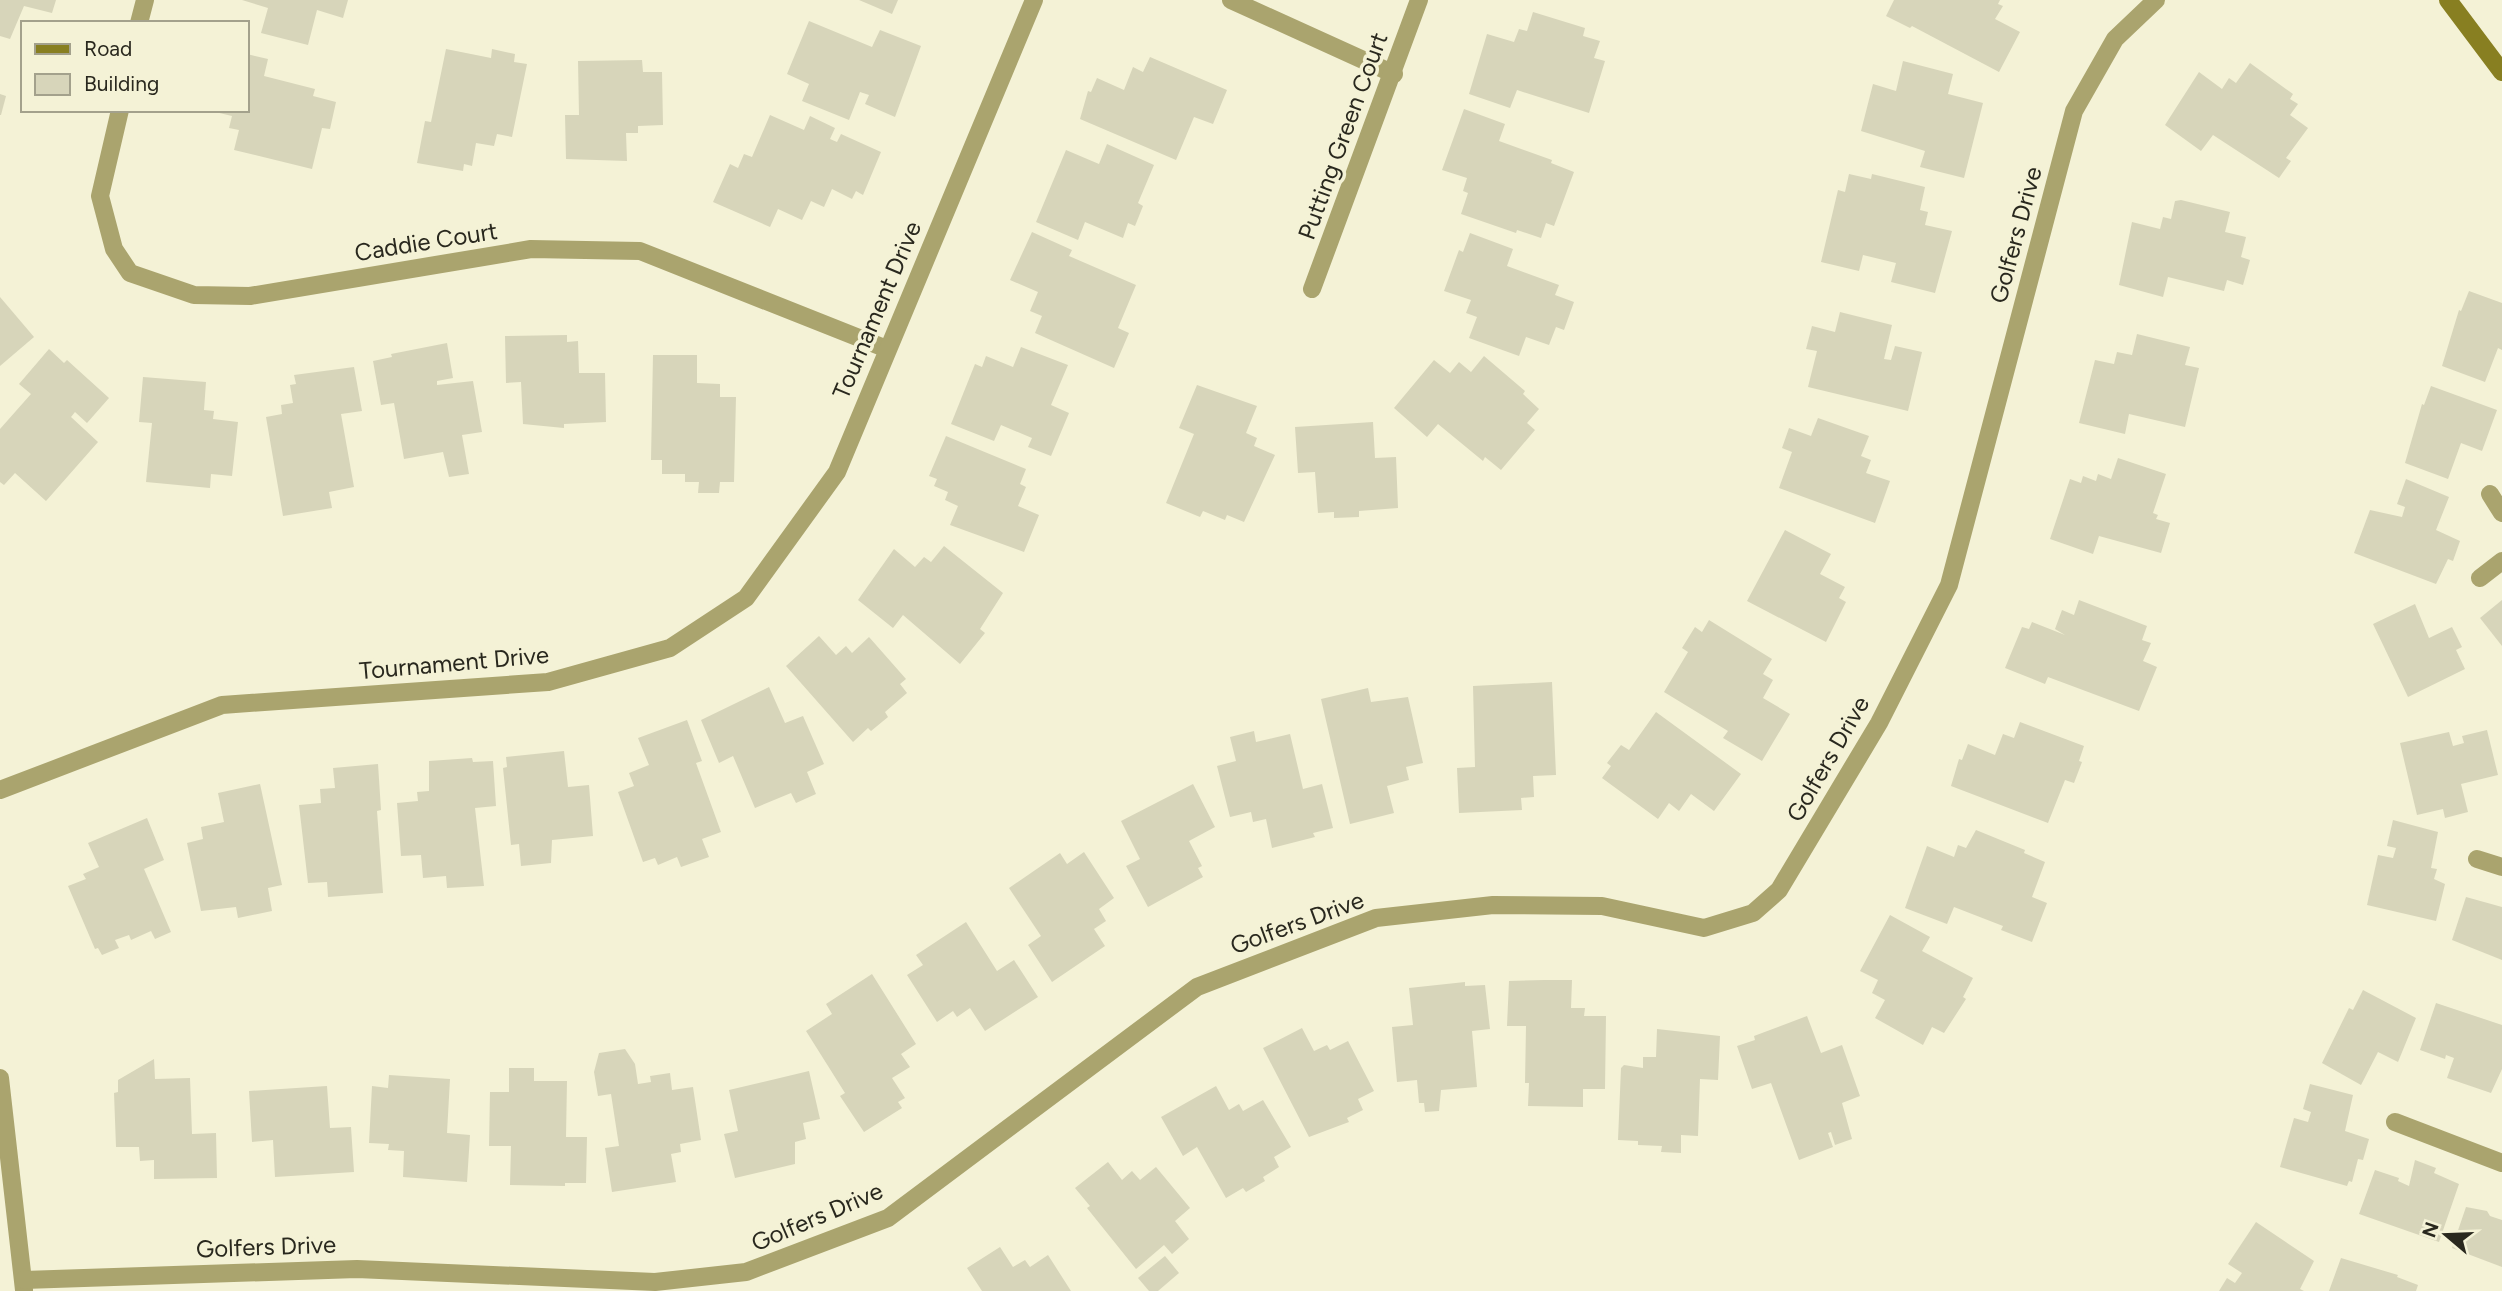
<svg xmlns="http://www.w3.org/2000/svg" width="2502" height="1291" font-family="Figtree,sans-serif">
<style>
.building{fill:#d7d5ba}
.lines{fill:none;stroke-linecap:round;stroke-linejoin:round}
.minor{stroke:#aaa46e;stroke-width:18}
.secondary{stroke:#887f21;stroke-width:18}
.labels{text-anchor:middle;stroke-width:7;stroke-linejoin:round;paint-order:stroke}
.street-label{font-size:24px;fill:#29281e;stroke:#f4f2d6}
</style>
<rect width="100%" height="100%" fill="#f4f2d6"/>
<!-- building -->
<g class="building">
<path d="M0,0h56l-4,13 -28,-7 -14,33 -10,-3z"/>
<path d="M242,0h106l-5,18 -26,-8 -9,35 -47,-12 7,-25z"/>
<path d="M859,0h39l-6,14z"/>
<path d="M1894,0h106l-2,4 5,2 -8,13 25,13 -21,40 -87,-46 -2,2 -24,-12z"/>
<path d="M1533,12l52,16 -2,8 17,5 -6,17 11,3 -16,52 -72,-23 -7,18 -41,-14 18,-60 27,8 5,-13 8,2z"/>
<path d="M809,21l63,26 8,-17 41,16 -26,71 -30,-13 4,-9 -9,-3 -11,28 -47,-19 7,-17 -22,-10z"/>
<path d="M446,49l45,9 1,-9 23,5 -1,8 13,2 -15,73 -15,-3 -3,12 -18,-3 -4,23 -8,-2 -1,7 -46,-8 8,-42 6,1z"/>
<path d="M247,54l21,5 -4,17 51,13 -2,7 23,6 -6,27 -8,-1 -10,41 -78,-19 5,-20 -10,-2 3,-12 -21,-5 36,-1z"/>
<path d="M1150,57l77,33 -14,34 -19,-7 -18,43 -96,-41 8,-28 3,1 6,-14 27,12 9,-23 10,5z"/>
<path d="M642,60l1,12h19l1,53 -25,1v7h-12l1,28 -61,-2 -1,-44h14l-1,-54z"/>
<path d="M1903,61l50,13 -5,20 35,9 -19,75 -44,-11 5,-16 -64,-20 12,-47 23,7z"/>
<path d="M2250,63l43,31 -3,5 8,5 -8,11 18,13 -22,30 5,3 -12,17 -66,-43 -12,16 -36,-26 34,-53 23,17 7,-11 7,5z"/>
<path d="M0,94l6,2 -5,19h-1z"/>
<path d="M1464,109l41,15 -6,17 53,19 -1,3 23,9 -20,54 -8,-3 -5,15 -24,-8 -1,3 -55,-19 7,-21 -5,-2 4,-13 -25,-8z"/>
<path d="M770,115l34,15 6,-14 25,12 -5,11 7,3 4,-8 40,18 -18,43 -7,-4 -4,8 -20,-10 -8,18 -13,-6 -9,19 -24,-11 -8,18 -57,-25 17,-38 8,4 6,-14 8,3z"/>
<path d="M1107,144l47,21 -16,38 5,3 -8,20 -7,-3 -5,15 -38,-16 -7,18 -42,-18 30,-72 33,14z"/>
<path d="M1849,174l22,5 1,-5 53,13 -5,23 8,2 -3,13 27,6 -17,62 -44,-11 5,-19 -33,-8 -4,16 -38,-9 17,-72 7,2z"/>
<path d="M2181,200l49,12 -5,20 21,5 -5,20 9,3 -7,25 -16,-5 -3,11 -56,-14 -5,20 -44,-12 13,-63 28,7 3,-12 8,2 4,-18z"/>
<path d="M1032,232l40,18 -3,6 67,29 -18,43 11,5 -15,35 -79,-35 7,-17 -12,-5 8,-19 -28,-12z"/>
<path d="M1470,233l43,16 -6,17 52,19 -4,10 19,7 -10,28 -8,-3 -7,18 -23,-8 -7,19 -50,-18 8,-21 -11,-4 5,-13 -27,-9 15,-41 4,2z"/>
<path d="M2469,291l33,12v47l-4,-2 -13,34 -43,-16 17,-56 2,1z"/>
<path d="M0,297l34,40 -34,29z"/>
<path d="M1840,312l52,13 -8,34 7,1 4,-14 27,6 -14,59 -100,-24 9,-36 -11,-2 6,-23 23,6z"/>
<path d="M2137,334l53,13 -5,18 14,3 -14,59 -56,-13 -4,20 -46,-11 16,-63 19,4 3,-12 15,3z"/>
<path d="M567,335v7l11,-1 1,32h26l1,49 -42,2v4l-41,-4 -2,-42 -15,1 -1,-47z"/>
<path d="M447,343l6,35 -16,3v4l36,-4 9,51 -20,3 7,39 -20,3 -6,-25 -39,7 -10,-56 -13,2 -8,-44 19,-4 -1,-3z"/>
<path d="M1021,347l47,18 -17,40 18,8 -18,43 -23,-9 4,-9 -31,-13 -7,16 -43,-17 24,-60 7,3 4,-11 27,11z"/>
<path d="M49,349l15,14 3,-3 42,38 -22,25 -12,-11 -4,5 27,25 -52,59 -31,-28 -11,12 -4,-3v-53l31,-35 -12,-10z"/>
<path d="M653,355h44v28l23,1v13h16l-2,85h-14l-1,11h-21l1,-11h-14v-8h-23v-14h-11z"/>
<path d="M1484,356l41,35 -2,3 16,15 -12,14 8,7 -34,40 -16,-13 -2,4 -45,-37 -11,13 -33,-29 40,-48 16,13 9,-11 12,10z"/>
<path d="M354,367l8,44 -21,3 13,73 -25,5 3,16 -49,8 -17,-99 16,-3 -1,-9 12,-2 -3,-18 6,-1 -2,-9z"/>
<path d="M143,377l63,5 -2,28 10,1 -1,8 25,3 -6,54 -21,-2 -1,14 -64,-6 6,-59 -13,-1z"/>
<path d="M1197,385l60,21 -11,27 11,5 -3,8 21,9 -31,67 -17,-7 -2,5 -22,-9 -3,6 -34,-14 28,-69 -15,-6z"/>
<path d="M2431,386l66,24 -15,41 -21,-8 -13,36 -43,-16 17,-59 2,1z"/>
<path d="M1818,418l51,18 -8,20 10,4 -5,13 24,8 -15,42 -96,-35 13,-36 -10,-4 7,-20 22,8z"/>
<path d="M1373,422l2,36 21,-1 2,51 -39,3v6l-25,1v-6l-16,1 -3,-41 -17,1 -3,-46z"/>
<path d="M946,436l80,33 -6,15 6,3 -8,19 21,9 -15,37 -74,-27 8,-19 -13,-6 3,-8 -14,-6 3,-7 -8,-3z"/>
<path d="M2118,458l48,16 -13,39 5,2 -2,4 14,4 -9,30 -62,-17 -6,18 -43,-15 20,-60 11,4 2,-7 13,5 2,-7 13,5z"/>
<path d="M2406,479l43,18 -13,33 24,11 -7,20 -5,-2 -12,25 -82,-31 16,-43 32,7 3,-10 -8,-3z"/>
<path d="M1785,530l46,24 -11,20 25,13 -6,11 7,4 -20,40 -79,-41z"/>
<path d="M944,546l59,47 -23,36 5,4 -25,31 -57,-49 -10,13 -35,-28 36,-51 21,18 9,-10 7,5z"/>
<path d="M2079,600l68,26 -5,14 9,3 -8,18 14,6 -18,44 -91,-34 -3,7 -40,-16 17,-41 7,2 3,-7 33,13 -10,-6 7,-19 12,5z"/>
<path d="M2502,600v46l-22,-28z"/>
<path d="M2415,604l14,34 23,-11 10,20 -6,3 9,19 -57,28 -35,-73z"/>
<path d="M1709,620l63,39 -9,15 10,6 -10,18 27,16 -28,47 -39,-23 5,-7 -64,-39 24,-40 -6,-4 13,-21 7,5z"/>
<path d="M819,636l17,19 10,-9 6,7 17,-16 37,42 -6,5 7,9 -22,19 3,5 -17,14 -3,-3 -15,14 -67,-76z"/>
<path d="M1552,682l4,93 -23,1 1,21 -13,1 1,12 -63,3 -2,-45 18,-1 -2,-81z"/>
<path d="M769,687l16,36 18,-7 21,48 -17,8 9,22 -20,9 -5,-10 -36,15 -22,-52 -14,7 -18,-43z"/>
<path d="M1368,688l3,14 37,-5 15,66 -17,4 3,13 -22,6 7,27 -44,11 -29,-125z"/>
<path d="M1656,712l85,62 -27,37 -23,-17 -12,17 -10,-8 -11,16 -56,-41 9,-12 -4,-3 14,-18 8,5z"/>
<path d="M687,720l15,41 -6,2 25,69 -19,7 7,18 -28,10 -4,-10 -19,8 -3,-7 -12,4 -25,-70 16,-6 -5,-13 20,-8 -11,-27z"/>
<path d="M2020,722l64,24 -5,15 3,1 -8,21 -9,-3 -17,43 -97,-37 8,-27 3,1 6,-16 27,11 8,-21 11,4z"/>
<path d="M2487,730l11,45 -37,9 7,28 -23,6 -2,-9 -26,6 -17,-72 49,-11 4,14 11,-3 -2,-7z"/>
<path d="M1254,731l2,11 34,-8 13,55 19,-5 11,44 -20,5 2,4 -43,11 -6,-29 -13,3 -2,-10 -21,5 -13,-51 19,-5 -6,-24z"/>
<path d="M564,751l4,36 21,-2 4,51 -41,4 -1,23 -30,3 -2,-22 -8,1 -8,-77 4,-1 -1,-10z"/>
<path d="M472,758l1,4 20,-1 3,45 -21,2 9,78 -37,2 -1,-12 -23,2 -2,-23 -20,1 -4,-53 21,-2 -1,-9 12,-1v-30z"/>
<path d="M378,764l3,46 -4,1 6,82 -55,4 -1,-15 -19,1 -9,-78 22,-2 -1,-14 15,-1 -2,-20z"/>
<path d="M260,784l22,101 -14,3 4,23 -34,7 -2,-11 -35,4 -14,-68 16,-4 -2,-12 23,-5 -6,-29z"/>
<path d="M1193,784l22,43 -26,14 13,25 -4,2 5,9 -55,30 -22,-41 14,-7 -19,-38z"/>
<path d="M147,818l17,42 -20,9 27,63 -16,7 -4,-8 -20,9 -2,-5 -14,5 4,8 -17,7 -4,-7 -3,1 -27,-63 18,-7 -3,-5 16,-7 -11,-24z"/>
<path d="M2393,820l45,12 -7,36 6,1 -3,10 11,5 -9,37 -69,-16 11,-50 15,3 3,-10 -9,-2z"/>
<path d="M1976,830l49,20 -1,3 21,9 -13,35 15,6 -15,39 -31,-12 2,-4 -49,-19 -7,17 -42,-16 22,-62 27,11 4,-12 8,3z"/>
<path d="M1084,852l30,46 -15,11 7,12 -12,8 11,17 -53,36 -24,-37 13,-9 -32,-48 51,-35 7,11z"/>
<path d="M2466,897l36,10v53l-50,-20z"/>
<path d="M1890,915l40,22 -8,14 51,27 -10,19 3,2 -22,34 -12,-6 -9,18 -48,-27 10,-18 -13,-7 6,-13 -18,-9z"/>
<path d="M966,922l31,49 17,-11 24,37 -53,34 -15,-23 -13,9 -4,-6 -16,11 -30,-47 16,-10 -7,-10z"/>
<path d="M872,974l44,70 -15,10 9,13 -18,11 13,20 -7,4 4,6 -38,24 -24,-36 5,-3 -39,-62 26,-17 -6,-10z"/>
<path d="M1544,980h28l-1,28h14l-1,8h22l-1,73h-22v18l-55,-1 1,-23h-4l1,-57h-19l2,-45z"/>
<path d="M1465,982v4l20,-1 5,44 -18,2 5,56 -36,3 -2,21 -14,1 -1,-9h-5l-2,-23 -20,2 -5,-55 21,-2 -4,-37z"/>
<path d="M2363,990l53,28 -18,44 -20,-10 -17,33 -39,-22 27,-55 4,2z"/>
<path d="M2436,1003l66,22v44l-11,24 -44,-15 7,-20 -8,-3 -1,4 -25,-9z"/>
<path d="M1807,1016l14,37 21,-8 18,51 -18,7 10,36 -17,6 -4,-13 -3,1 5,14 -34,13 -28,-77 -19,6 -15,-43 18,-6 -1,-4z"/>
<path d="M1302,1028l12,23 13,-6 3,5 18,-9 26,50 -16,8 5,11 -16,8 2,4 -40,15 -46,-89z"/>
<path d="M1657,1029l63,7 -2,44 -18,-1 -2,57 -17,-1v18l-20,-1 1,-6 -24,-1v-4l-20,-1 3,-72 3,-3 19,3v-11h13z"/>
<path d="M625,1049l10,15 3,20 13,-2 -1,-6 20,-3 2,17 21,-3 8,53 -21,4 1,8 -10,2 5,28 -64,10 -7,-44 14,-2 -8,-52 -13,2 -4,-24 5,-19z"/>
<path d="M154,1059l1,20 35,-1 2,56 24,-1 1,45 -63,1v-19l-14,1 -1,-14h-23l-2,-54 4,-1v-12z"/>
<path d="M509,1068h25v13h33l-1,56h21l-1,46h-21v3l-55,-1 1,-39h-22l1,-54h19z"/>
<path d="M809,1071l11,48 -17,4 3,16 -11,3v22l-60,14 -11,-44 14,-3 -9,-41z"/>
<path d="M389,1075l61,4 -3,54 23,2 -3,47 -64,-5 1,-26 -16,-1 1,-6 -20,-1 3,-57 16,2z"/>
<path d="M2310,1084l43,11 -8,36 24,8 -6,21 -5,-1 -6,23 -3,-1 -2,5 -67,-19 14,-49 14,4 3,-10 -8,-3z"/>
<path d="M327,1086l3,42 21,-1 3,45 -79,5 -2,-37 -21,2 -3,-51z"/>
<path d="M1216,1086l13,24 10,-6 4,7 20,-11 28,47 -17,10 5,10 -16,10 2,4 -19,11 -3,-4 -17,10 -29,-51 -14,9 -22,-39z"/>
<path d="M2415,1160l21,8 -2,5 25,11 -20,58 -80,-28 16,-44 24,8 -1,3 11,5z"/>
<path d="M1108,1162l14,18 10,-9 8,9 16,-13 34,41 -15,13 14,18 -17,15 -8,-9 -28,24 -49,-61 3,-2 -15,-18z"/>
<path d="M2466,1207l21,4 3,5 12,4v47l-50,-19z"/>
<path d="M2256,1222l58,39 -14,28 4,2h-85l8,-13 8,5 7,-10 -14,-9z"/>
<path d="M1000,1247l13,20 12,-7 5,7 18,-12 23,36h-89l-15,-23z"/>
<path d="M1165,1256l14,17 -21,18h-9l-11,-13z"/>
<path d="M2341,1258l57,17 -1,2 21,8 -2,6h-87z"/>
</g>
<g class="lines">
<!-- minor -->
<g class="minor">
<path d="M1231,0l163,74"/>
<path d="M139,23l6,-23"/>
<path d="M120,110l-20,86 14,53 16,24 64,22 56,1 281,-47 109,2 247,98"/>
<path d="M1312,289l107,-289"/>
<path d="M2490,494l12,19"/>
<path d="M2480,578l22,-17"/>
<path d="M0,790l222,-85 326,-23 122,-34 76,-50 91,-126 197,-472"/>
<path d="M2477,859l25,8"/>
<path d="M0,1078l24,212"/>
<path d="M2395,1122l107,41"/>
<path d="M24,1280l333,-11 298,13 91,-10 142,-54 309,-231 179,-69 117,-13 109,1 102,22 49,-15 26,-23 100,-167 70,-138 125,-474 41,-72 41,-39"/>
</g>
<!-- secondary -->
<path class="secondary" d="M2448,0l54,72"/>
</g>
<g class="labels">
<!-- street labels -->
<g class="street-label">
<text transform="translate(1343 136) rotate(-70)" y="8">Putting Green Court</text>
<text transform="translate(2016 235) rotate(-75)" y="8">Golfers Drive</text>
<text transform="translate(426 242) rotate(-9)" y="8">Caddie Court</text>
<text transform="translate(877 310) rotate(-67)" y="8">Tournament Drive</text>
<text transform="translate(454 663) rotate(-5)" y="8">Tournament Drive</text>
<text transform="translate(1828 759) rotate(-60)" y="8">Golfers Drive</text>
<text transform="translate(1297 923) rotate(-20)" y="8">Golfers Drive</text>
<text transform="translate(817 1217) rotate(-23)" y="8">Golfers Drive</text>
<text transform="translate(266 1247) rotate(-2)" y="8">Golfers Drive</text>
</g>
</g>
<!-- legend -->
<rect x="21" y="21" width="228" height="91" fill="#f4f2d6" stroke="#a3a18c" stroke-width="2"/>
<rect x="35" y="44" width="35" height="10" fill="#887f21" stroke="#a3a18c" stroke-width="2"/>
<text x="84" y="56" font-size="21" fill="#29281e">Road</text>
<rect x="35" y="74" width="35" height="21" fill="#d7d5ba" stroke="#a3a18c" stroke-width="2"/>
<text x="84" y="91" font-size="21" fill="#29281e">Building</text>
<!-- north arrow -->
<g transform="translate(2446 1235) rotate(289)" stroke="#f4f2d6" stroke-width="5" paint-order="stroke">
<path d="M0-5L12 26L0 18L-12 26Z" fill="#29281e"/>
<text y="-10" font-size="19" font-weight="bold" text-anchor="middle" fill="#29281e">N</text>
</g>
</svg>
